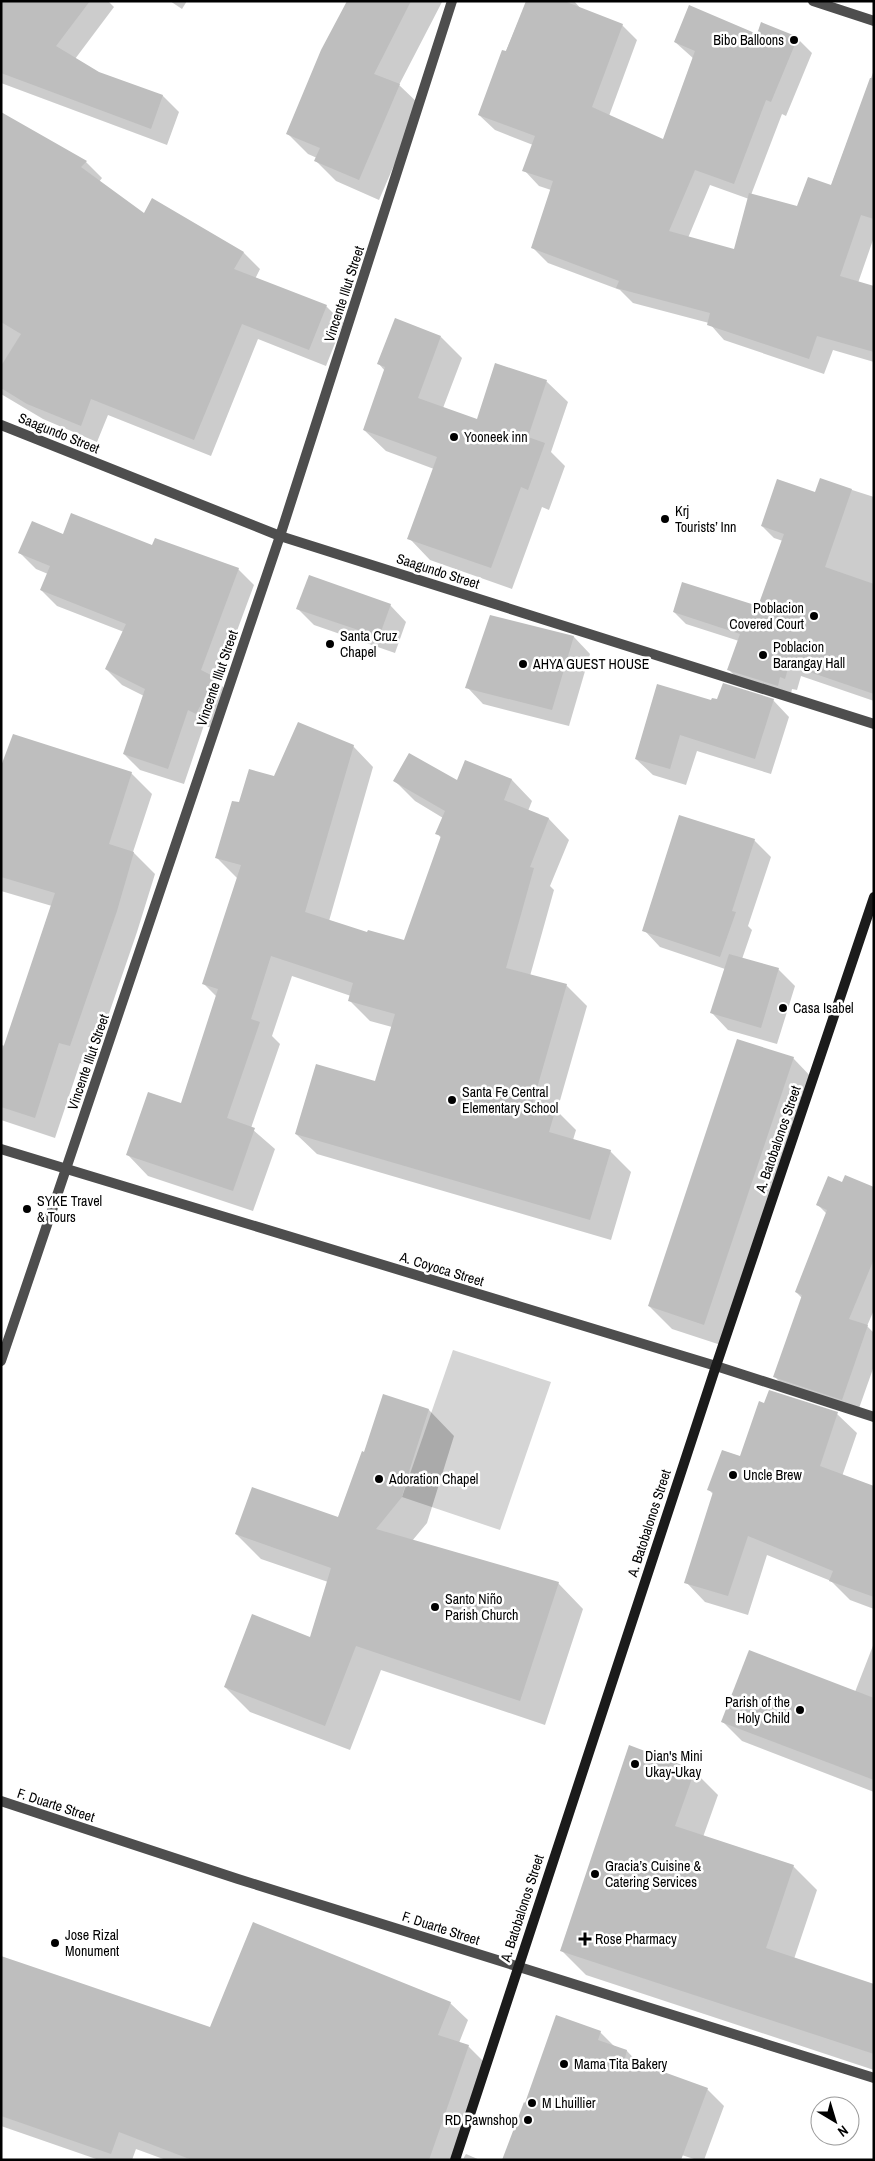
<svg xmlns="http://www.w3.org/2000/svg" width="875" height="2161" font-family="'Archivo Narrow',sans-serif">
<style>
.green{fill:#d5d5d5}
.shadow{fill:#0003;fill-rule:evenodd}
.building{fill:#bebebe}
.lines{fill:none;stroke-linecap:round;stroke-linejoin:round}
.street{stroke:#4e4e4e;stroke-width:10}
.secondary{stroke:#1b1b1b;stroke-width:10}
.poi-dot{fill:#000;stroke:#fff;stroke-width:2}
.labels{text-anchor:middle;stroke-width:5;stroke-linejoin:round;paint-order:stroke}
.poi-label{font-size:14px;fill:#000;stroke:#fff;text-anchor:start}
.street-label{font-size:14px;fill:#000;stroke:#fff}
</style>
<rect width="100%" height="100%" fill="#fff"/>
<!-- green -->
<path class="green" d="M453,1350l98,32 -51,148 -98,-33z"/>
<!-- shadow -->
<g class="shadow">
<path d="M1,1h107l6,6 -39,52 24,15 64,22 16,16 -12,33 -166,-62z"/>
<path d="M170,1h17l-5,8z"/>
<path d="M348,1l94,1 -43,83 21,20 -41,95 -43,-19 -20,-20 1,-3 -9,-4 -21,-21z"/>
<path d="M527,1h47l8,9 40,15 15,15 -28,76 55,25 30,-82 -19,-17 82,-7 40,3 15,15 -26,63 -4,-2 -31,81 47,12 33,-21 43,-116v167l-16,46 16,4v75l-41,-12 -9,24 -100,-34 -15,-17 -76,-20 -13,-13 -72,-27 -15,-15 18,-58 -12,-4 -15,-16 9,-25 -38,-15 -16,-15zM710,185l39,14 -14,51 -47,-12z"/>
<path d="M1,113l85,49 16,16 -3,4 45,33 9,-15 91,53 16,16 -5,10 71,27 17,17 -17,43 -68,-27 -47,117 -103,-41 -11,27 -54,-23 -42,-25z"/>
<path d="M441,337l21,21 -19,50 35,13 68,-40 22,21 -17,50 14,14 -16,44 -7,-3 -30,82 -82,-29 -21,-22 25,-69 -48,-18 -22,-21 21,-59 -6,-7z"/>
<path d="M821,480l53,17v204l-73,-25 -4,14 -5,-1 -2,9 -49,-16 -12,-12 10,-29 -53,-17 -12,-12 85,-5 24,-66 -9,-3 -12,-12 54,-32z"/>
<path d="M63,536l90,10 85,23 16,16 -36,97 12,12 -17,35 -9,-4 -20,59 -44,-14 -16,-16 20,-58 -22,-11 -16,-16 18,-37 -67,-26 -16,-16 7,-16 -12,-5 -16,-16z"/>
<path d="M390,605l16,17 -11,31 -81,-28 -16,-16z"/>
<path d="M491,617l83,20 16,17 -21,72 -86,-22 -16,-17z"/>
<path d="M773,700l16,17 -18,57 -74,-23 -11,34 -33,-10 -17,-16 76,-57z"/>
<path d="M353,746l20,21 -44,154 39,13 37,7 36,-103 -4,-5 6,-15 -28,-17 -20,-20 63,1 8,-20 46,18 20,21 -4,10 21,8 20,21 -19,46 4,4 -24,86 36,9 21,21 -30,105 19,19 -3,10 37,11 21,21 -20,68 -294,-86 -21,-20 80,-51 16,-56 -22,-6 -20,-20 1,-5 -59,-20 -20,60 8,8 -29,84 24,21 -22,62 -105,-35 -20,-21 54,-50 35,-108 -14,-14 35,-104 -21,-21 23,-55 35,-25z"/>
<path d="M1,770l130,3 21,21 -19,58 22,22 -18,58 -46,134 -11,-3 -25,75 -54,-18v-75l4,1 47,-140 -51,-15z"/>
<path d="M754,840l17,17 -23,69 4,4 -10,29 36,10 17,17 -18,58 -49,-14 -16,-17 13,-44 -65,-22 -16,-17z"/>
<path d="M793,1058l23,24 -89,265 -55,-18 -23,-23z"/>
<path d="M843,1184l31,4v122l-7,16 7,7v33l-17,48 -67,-22 -15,-15 27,-79 -6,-6 31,-78 -9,-9z"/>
<path d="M384,1396l45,14 25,26 -27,87 -15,18 146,42 25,26 -38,116 -164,-55 -31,80 -100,-38 -25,-25 86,-49 17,-56 -67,-23 -25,-25 102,-16 26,-64z"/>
<path d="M837,1414l20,19 -28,81 45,-27v122l-24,-9 -19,-19 -64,-26 -19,60 -43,-13 -19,-20 27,-88 -4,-4 31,-32z"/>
<path d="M874,1643v149l-132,-51 -20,-20 133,-29z"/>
<path d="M694,1771l24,24 -15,42 90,29 24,24 -23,69 80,26v85l-288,-95 -24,-24z"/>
<path d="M1,1957l209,72 240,-26 18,17 -9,23 9,3 17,17 -30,88 8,8 3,-5 14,6h-314l-30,-11 -4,11h-33l-98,-34z"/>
<path d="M600,2032l15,15 12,4 13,14 67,24 17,17 -20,54h-7l-171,-56z"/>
</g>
<!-- building -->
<g class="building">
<path d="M1,1h89l-34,45 43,26 64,23 -12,34 -150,-56z"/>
<path d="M347,1h64l-37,73 26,10 -41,96 -45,-19 6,-13 -34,-14 35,-84z"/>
<path d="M526,1h38l59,23 -31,83 71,32 32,-88 -21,-9 15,-37 68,29 4,-12 37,15 -27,65 -5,-2 -32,84 -39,-14 -26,61 65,18 15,-56 48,13 11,-29 23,8 39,-107h4v141l-13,-4 -21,61 34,10v66l-57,-16 -8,23 -102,-34 3,-12 -94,-25 3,-7 -88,-33 22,-67 -31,-10 13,-35 -57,-21 24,-65 4,1z"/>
<path d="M1,112l86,49 -6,6 63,46 8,-15 92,54 -10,17 93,36 -18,45 -67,-26 -48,116 -103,-41 -10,27 -54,-22 -26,-16v-22l20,-32 -20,-12z"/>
<path d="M395,318l46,18 -23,62 59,21 18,-56 52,17 -19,57 17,6 -17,47 -7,-3 -30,81 -84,-29 30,-82 -74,-27 22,-63 -8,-3z"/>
<path d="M820,478l32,11 -27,78 49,17v110l-85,-29 -4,14 -5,-2 -2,9 -51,-16 13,-36 -67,-22 9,-30 76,24 26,-72 -23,-8 16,-47 38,13z"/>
<path d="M71,513l81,32 3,-7 84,30 -38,102 14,7 -19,37 -8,-4 -20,59 -45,-15 22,-65 -40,-20 21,-45 -86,-34 10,-24 -32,-13 14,-32 31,13z"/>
<path d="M309,575l82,29 -12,33 -83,-28z"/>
<path d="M490,615l84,21 -22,74 -87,-22z"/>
<path d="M723,683l51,16 -19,60 -75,-24 -10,34 -35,-10 22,-75 54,16 1,-2 5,1z"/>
<path d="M298,722l56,23 -49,167 62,20 1,-2 36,10 37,-104 -6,-2 10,-23 -52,-30 16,-28 48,27 8,-20 47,19 -8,21 45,18 -19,49 4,1 -28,100 61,16 -34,118 23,6 -7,24 62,18 -21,70 -295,-86 21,-70 59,17 20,-67 -47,-13 5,-18 -82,-27 -20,63 9,3 -33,96 28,10 -22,63 -107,-36 22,-63 33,11 37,-114 -16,-5 39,-119 -26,-7 17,-57 7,1 10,-33 25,7z"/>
<path d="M13,734l119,38 -23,72 25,8 -17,59 -47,135 -11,-3 -24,75 -34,-11v-53l54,-161 -54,-16v-111z"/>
<path d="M679,815l76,24 -23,72 4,1 -16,45 -78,-26z"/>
<path d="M729,954l50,14 -18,60 -51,-15z"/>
<path d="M737,1039l57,18 -90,268 -56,-19z"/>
<path d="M845,1175l29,12v72l-25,60 19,6 -26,75 -69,-23 29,-82 -7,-3 32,-82 -11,-5 12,-29 14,6z"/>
<path d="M769,1390l69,22 -18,54 54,20v111l-45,-16 4,-10 -85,-35 -20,60 -44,-13 29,-91 -6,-2 15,-40 18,6 19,-55 5,2z"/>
<path d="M383,1394l46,15 -22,69 -5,19 -26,32 183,53 -39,119 -164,-55 -31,80 -101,-39 28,-73 58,23 21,-69 -96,-34 17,-47 86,30 24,-66 2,1z"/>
<path d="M749,1650l125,48v82l-153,-58z"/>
<path d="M629,1745l66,25 -20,56 119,39 -28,83 108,36v70l-314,-103z"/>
<path d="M253,1922l198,80 -13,33 31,10 -40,115h-237l-73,-28 -8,22 -110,-38v-160l209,71z"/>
<path d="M556,2015l45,16 -3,9 29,10 -2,8 83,30 -27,72h-179l22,-58 1,1z"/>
</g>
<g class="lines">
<!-- street -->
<g class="street">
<path d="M813,1l61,20"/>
<path d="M1,425l279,111 594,188"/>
<path d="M1,1149l715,217 158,51"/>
<path d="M1,1361l279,-825 172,-535"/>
<path d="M1,1801l237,78 636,199"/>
</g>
<!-- secondary -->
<path class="secondary" d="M455,2160l261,-794 158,-469"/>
</g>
<!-- markers -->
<g class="poi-dot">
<circle cx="794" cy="40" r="5"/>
<circle cx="454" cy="437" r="5"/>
<circle cx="665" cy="519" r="5"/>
<circle cx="814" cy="616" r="5"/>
<circle cx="330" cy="644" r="5"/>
<circle cx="763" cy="655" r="5"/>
<circle cx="523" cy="664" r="5"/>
<circle cx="783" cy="1008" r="5"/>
<circle cx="452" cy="1100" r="5"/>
<circle cx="27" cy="1209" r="5"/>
<circle cx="733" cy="1475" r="5"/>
<circle cx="379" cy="1479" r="5"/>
<circle cx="435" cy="1607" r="5"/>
<circle cx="800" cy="1710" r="5"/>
<circle cx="635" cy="1764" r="5"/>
<circle cx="595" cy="1874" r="5"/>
<path d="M582.5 1931.5h5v5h5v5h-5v5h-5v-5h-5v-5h5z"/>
<circle cx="55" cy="1943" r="5"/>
<circle cx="564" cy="2064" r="5"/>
<circle cx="532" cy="2103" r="5"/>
<circle cx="528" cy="2120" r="5"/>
</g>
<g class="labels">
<!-- poi labels -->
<g class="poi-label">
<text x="784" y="45" text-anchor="end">Bibo Balloons</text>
<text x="464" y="442">Yooneek inn</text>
<text x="675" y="516">Krj<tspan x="675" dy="16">Tourists’ Inn</tspan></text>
<text x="804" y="613" text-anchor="end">Poblacion<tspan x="804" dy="16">Covered Court</tspan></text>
<text x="340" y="641">Santa Cruz<tspan x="340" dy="16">Chapel</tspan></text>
<text x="773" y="652">Poblacion<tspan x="773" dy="16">Barangay Hall</tspan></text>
<text x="533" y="669">AHYA GUEST HOUSE</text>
<text x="793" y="1013">Casa Isabel</text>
<text x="462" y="1097">Santa Fe Central<tspan x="462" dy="16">Elementary School</tspan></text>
<text x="37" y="1206">SYKE Travel<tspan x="37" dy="16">&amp; Tours</tspan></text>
<text x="743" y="1480">Uncle Brew</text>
<text x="389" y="1484">Adoration Chapel</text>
<text x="445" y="1604">Santo Niño<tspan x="445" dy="16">Parish Church</tspan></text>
<text x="790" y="1707" text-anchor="end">Parish of the<tspan x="790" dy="16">Holy Child</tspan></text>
<text x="645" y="1761">Dian's Mini<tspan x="645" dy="16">Ukay-Ukay</tspan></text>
<text x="605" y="1871">Gracia’s Cuisine &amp;<tspan x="605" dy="16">Catering Services</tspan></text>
<text x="65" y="1940">Jose Rizal<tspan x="65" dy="16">Monument</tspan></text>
<text x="595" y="1944">Rose Pharmacy</text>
<text x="574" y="2069">Mama Tita Bakery</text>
<text x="542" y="2108">M Lhuillier</text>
<text x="518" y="2125" text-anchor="end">RD Pawnshop</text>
</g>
<!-- street labels -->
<g class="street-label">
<text transform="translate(344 294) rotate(-72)" y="5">Vincente Illut Street</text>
<text transform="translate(59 433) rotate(22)" y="5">Saagundo Street</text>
<text transform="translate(438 571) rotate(18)" y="5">Saagundo Street</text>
<text transform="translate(217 678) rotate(-71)" y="5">Vincente Illut Street</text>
<text transform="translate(88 1062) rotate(-71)" y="5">Vincente Illut Street</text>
<text transform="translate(778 1139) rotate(-71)" y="5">A. Batobalonos Street</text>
<text transform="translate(442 1269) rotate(17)" y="5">A. Coyoca Street</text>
<text transform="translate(649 1523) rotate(-72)" y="5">A. Batobalonos Street</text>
<text transform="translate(56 1805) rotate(18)" y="5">F. Duarte Street</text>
<text transform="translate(522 1908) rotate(-72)" y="5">A. Batobalonos Street</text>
<text transform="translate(441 1928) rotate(18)" y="5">F. Duarte Street</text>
</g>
</g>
<!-- border -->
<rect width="875" height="2161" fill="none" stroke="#000000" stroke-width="5"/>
<!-- north arrow -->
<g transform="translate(835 2121) rotate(142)"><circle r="24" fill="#ffffff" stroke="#999999"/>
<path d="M0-4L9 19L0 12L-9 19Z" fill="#000000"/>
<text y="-8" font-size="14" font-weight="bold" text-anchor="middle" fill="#000000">N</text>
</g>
</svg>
